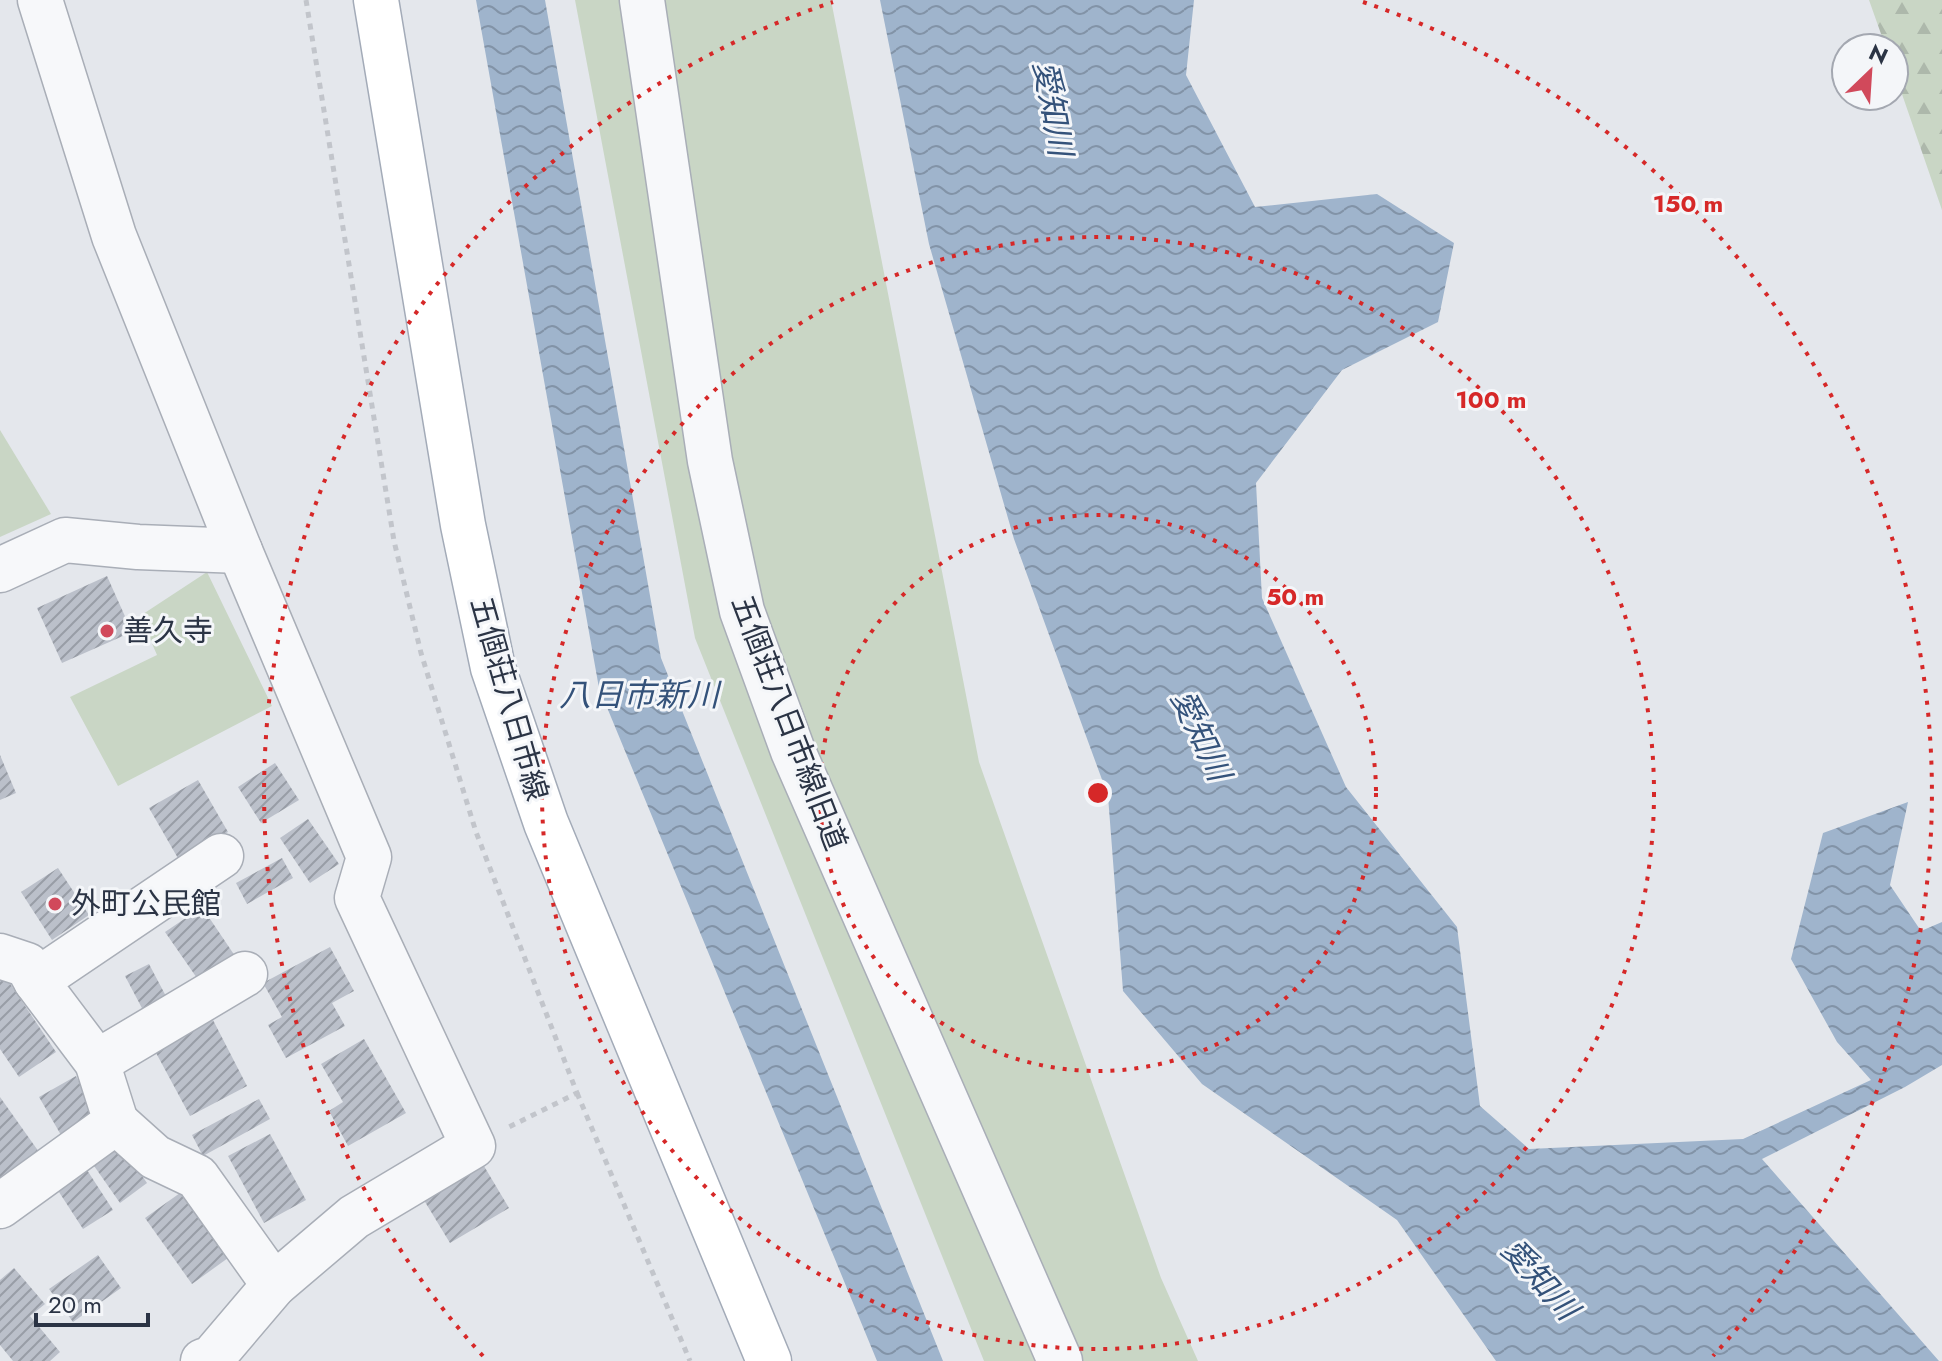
<svg xmlns="http://www.w3.org/2000/svg" width="1942" height="1361" font-family="Jost,'Noto Sans JP',sans-serif">
<style>
.green{fill:#c9d6c5}
.forest{fill:url(#forest-firs)}
.water{fill:url(#water-waves)}
.building{fill:url(#building-hatch)}
.lines{fill:none;stroke-linecap:round;stroke-linejoin:round}
.minor-casing{stroke:#a9aeb7;stroke-width:47}
.major-casing{stroke:#a3abb8;stroke-width:47}
.path{stroke:#c2c5cb;stroke-width:5;stroke-dasharray:6 6;stroke-linecap:butt}
.minor{stroke:#f7f8fa;stroke-width:44}
.major{stroke:#fff;stroke-width:44}
.ring{fill:none;stroke:#d62828;stroke-width:4;stroke-dasharray:4 8}
.poi-dot{fill:#d1495b;stroke:#f4f6f9;stroke-width:3}
.labels{text-anchor:middle;stroke-width:6;stroke-linejoin:round;paint-order:stroke}
.poi-label{font-size:30px;fill:#2b3445;stroke:#f4f6f9;text-anchor:start}
.street-label{font-size:30px;fill:#2b3445;stroke:#f4f6f9}
.water-label{font-size:32px;font-style:italic;fill:#34527a;stroke:#f4f6f9}
.centre{fill:#d62828;stroke:#f4f6f9;stroke-width:4}
.ring-label{font-size:24px;text-anchor:middle;font-weight:bold;fill:#d62828;stroke:#f4f6f9;stroke-width:6;stroke-linejoin:round;paint-order:stroke}
</style>
<defs>
<pattern id="forest-firs" width="22" height="20" patternUnits="userSpaceOnUse" patternTransform="scale(2)"><rect width="22" height="20" fill="#c9d6c5"/><path d="M5 1l3.5 6h-7zM16 11l3.5 6h-7z" fill="#adb8ab"/></pattern>
<pattern id="water-waves" width="16" height="10" patternUnits="userSpaceOnUse" patternTransform="scale(2)"><rect width="16" height="10" fill="#9fb4cc"/><path d="M0 5q4-4 8 0t8 0" fill="none" stroke="#8293a7"/></pattern>
<pattern id="building-hatch" width="6" height="6" patternUnits="userSpaceOnUse" patternTransform="scale(2)"><rect width="6" height="6" fill="#bbc0ca"/><path d="M-1 1l2-2M0 6l6-6M5 7l2-2" fill="none" stroke="#989da6"/></pattern>
</defs>
<rect width="100%" height="100%" fill="#e4e7ec"/>
<!-- green -->
<g class="green">
<path d="M575,0h256l148,762 182,516 37,83h-214l-289,-723z"/>
<path d="M0,430l51,84 -51,23z"/>
<path d="M207,572l65,134 -154,80 -48,-89 87,-42 -17,-39z"/>
</g>
<!-- forest -->
<path class="forest" d="M1869,0h73v210l-48,-139v-23h-8z"/>
<!-- water -->
<g class="water">
<path d="M476,0h69l116,658 282,703h-66l-278,-673z"/>
<path d="M880,0h314l-8,75 69,132 122,-13 77,49 -16,79 -96,48 -86,113 6,115 84,189 111,140 23,179 49,43 214,-10 128,-59 -34,-38 -46,-83 32,-126 85,-31 -18,83 31,46 21,-9v143l-37,22 -143,72 177,202h-443l-99,-141 -195,-136 -79,-93 -15,-195 -94,-257 -85,-295z"/>
</g>
<!-- building -->
<g class="building">
<path d="M107,576l25,56 -70,31 -25,-55z"/>
<path d="M0,755l16,38 -16,7z"/>
<path d="M275,763l24,37 -38,23 -23,-36z"/>
<path d="M198,780l30,52 -49,28 -30,-52z"/>
<path d="M308,819l31,45 -29,19 -30,-45z"/>
<path d="M282,858l11,20 -46,26 -11,-21z"/>
<path d="M58,868l31,47 -37,25 -31,-48z"/>
<path d="M202,907l33,49 -36,25 -34,-49z"/>
<path d="M330,947l24,44 -22,12 13,23 -59,32 -18,-33 14,-8 -19,-34z"/>
<path d="M149,964l19,36 -24,12 -19,-36z"/>
<path d="M3,973l53,79 -37,25 -19,-28v-74z"/>
<path d="M213,1020l34,66 -57,30 -35,-65z"/>
<path d="M364,1039l42,74 -58,33 -19,-35 14,-9 -22,-38z"/>
<path d="M76,1076l22,38 -37,21 -22,-38z"/>
<path d="M0,1097l39,55 -39,28z"/>
<path d="M259,1099l11,20 -67,37 -11,-21z"/>
<path d="M270,1134l36,66 -42,23 -36,-67z"/>
<path d="M120,1144l27,39 -27,20 -28,-40z"/>
<path d="M478,1156l31,52 -59,35 -31,-51z"/>
<path d="M87,1170l26,40 -30,19 -26,-40z"/>
<path d="M180,1193l48,65 -36,26 -47,-66z"/>
<path d="M98,1255l23,33 -48,34 -24,-33z"/>
<path d="M14,1268l31,36 -15,12 30,36 -10,9h-37l-13,-16v-65z"/>
</g>
<g class="lines">
<!-- minor casing -->
<g class="minor-casing">
<g id="minor">
<path d="M642,0l68,461 32,150 51,140 267,610"/>
<path d="M0,570l65,-30 73,7 102,4 -126,-315 -74,-236"/>
<path d="M0,956l27,9 9,16"/>
<path d="M97,1062l148,-88"/>
<path d="M116,1122l39,35 42,20 77,108"/>
<path d="M0,1206l116,-84 -19,-60 -61,-81 185,-125"/>
<path d="M203,1361l9,-3 62,-73 80,-68 119,-71 -116,-248 12,-41 -129,-306"/>
</g>
</g>
<!-- major casing -->
<g class="major-casing">
<path id="major" d="M376,0l87,525 30,143 53,155 223,538"/>
</g>
<!-- path -->
<g class="path">
<path d="M306,0l88,541 27,112 55,179 101,261 -68,34"/>
<path d="M577,1093l113,268"/>
</g>
<!-- minor -->
<use href="#minor" class="minor"/>
<!-- major -->
<use href="#major" class="major"/>
</g>
<!-- distance rings -->
<g class="ring">
<circle cx="1098" cy="793" r="278"/>
<circle cx="1098" cy="793" r="556"/>
<path d="M483 1356A834 834 0 0 1 833 2M1363 2A834 834 0 0 1 1713 1356"/>
</g>
<!-- markers -->
<g class="poi-dot">
<circle cx="107" cy="631" r="8"/>
<circle cx="55" cy="904" r="8"/>
</g>
<g class="labels">
<!-- poi labels -->
<g class="poi-label">
<text x="123" y="641">善久寺</text>
<text x="71" y="914">外町公民館</text>
</g>
<!-- street labels -->
<g class="street-label">
<text transform="translate(509 699) rotate(74)" y="10">五個荘八日市線</text>
<text transform="translate(789 723) rotate(69)" y="10">五個荘八日市線旧道</text>
</g>
<!-- water labels -->
<g class="water-label">
<text transform="translate(1053 108) rotate(80)" y="11">愛知川</text>
<text x="639" y="706">八日市新川</text>
<text transform="translate(1201 735) rotate(65)" y="11">愛知川</text>
<text transform="translate(1540 1279) rotate(48)" y="11">愛知川</text>
</g>
</g>
<circle cx="1098" cy="793" r="12" class="centre"/>
<g class="ring-label">
<text x="1688" y="212">150 m</text>
<text x="1491" y="408">100 m</text>
<text x="1295" y="605">50 m</text>
</g>
<!-- north arrow -->
<g transform="translate(1870 72) rotate(25)"><circle r="38" fill="#f4f6f9" stroke="#a4a8b1" stroke-width="2"/>
<path d="M0-6L14 30L0 20L-14 30Z" fill="#d1495b"/>
<text y="-12" font-size="22" font-weight="bold" text-anchor="middle" fill="#2b3445">N</text>
</g>
<!-- scale -->
<path d="M36 1313v12h112v-12" fill="none" stroke="#2b3445" stroke-width="4"/>
<text x="48" y="1313" font-size="24" fill="#2b3445" stroke="#f4f6f9" stroke-width="6" paint-order="stroke">20 m</text>
</svg>
